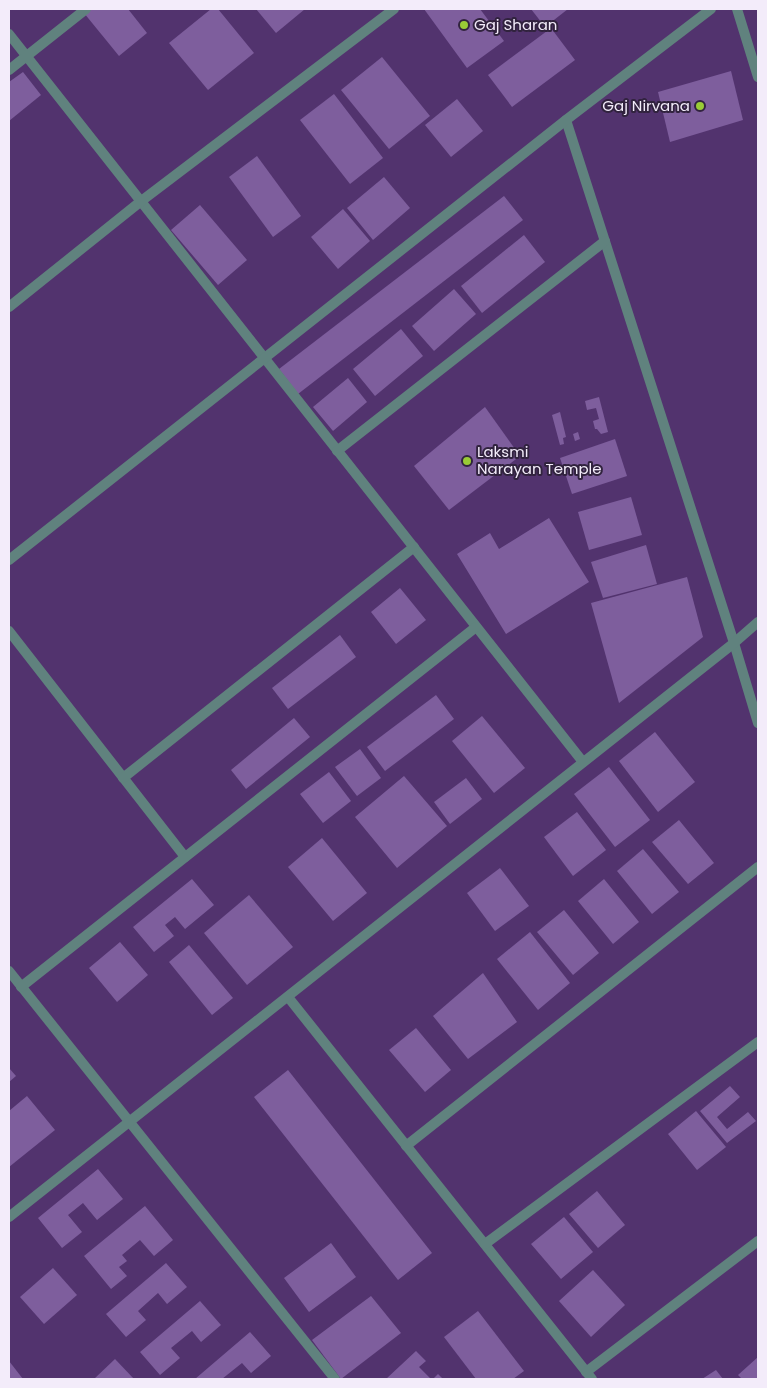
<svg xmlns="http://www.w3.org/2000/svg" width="767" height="1388" font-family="Poppins,sans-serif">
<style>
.building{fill:#7e5e9d}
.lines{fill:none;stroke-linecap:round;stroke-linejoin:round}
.street{stroke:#60827e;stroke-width:10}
.poi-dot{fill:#99cb36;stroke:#31233e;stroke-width:2}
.labels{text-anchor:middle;stroke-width:4;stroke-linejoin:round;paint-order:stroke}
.poi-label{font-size:15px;fill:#f3ecfa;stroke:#31233e;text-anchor:start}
</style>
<rect width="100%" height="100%" fill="#52336e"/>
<!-- building -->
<g class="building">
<path d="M89,9h39l19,24 -28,23 -35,-43z"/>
<path d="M211,9h7l36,44 -46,37 -39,-47z"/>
<path d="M256,9h49l-29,24z"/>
<path d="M424,9h56l24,32 -37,27z"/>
<path d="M531,9h37l-23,18z"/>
<path d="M551,28l24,32 -63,47 -24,-32z"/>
<path d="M382,57l48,59 -41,33 -48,-59z"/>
<path d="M731,71l12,49 -73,22 -12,-50z"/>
<path d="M23,72l18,23 -32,26v-39z"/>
<path d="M334,94l49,64 -33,26 -50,-64z"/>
<path d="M457,99l26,32 -32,26 -26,-32z"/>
<path d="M257,156l44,60 -28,21 -44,-60z"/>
<path d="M384,177l26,31 -37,32 -26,-32z"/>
<path d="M504,196l19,24 -225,174 -19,-25z"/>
<path d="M200,205l47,55 -29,25 -47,-55z"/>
<path d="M343,209l27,32 -32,28 -27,-32z"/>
<path d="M524,235l21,27 -63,51 -21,-27z"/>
<path d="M454,289l22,25 -42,37 -22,-25z"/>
<path d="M401,329l22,27 -48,40 -22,-27z"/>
<path d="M348,378l19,24 -34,29 -20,-24z"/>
<path d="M599,397l9,35 -7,2 -4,-5h-2l-2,-8 6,-2 -3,-11 -9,2 -2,-9z"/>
<path d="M485,407l35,49 -71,54 -35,-44z"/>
<path d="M560,412l6,25 -3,1 1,6 -4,1 -8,-30z"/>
<path d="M578,432l2,7 -5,2 -2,-7z"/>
<path d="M615,439l12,37 -55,18 -12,-36z"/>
<path d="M631,497l11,38 -53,15 -11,-38z"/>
<path d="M549,518l40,64 -83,52 -49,-80 33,-21 9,16z"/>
<path d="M646,545l11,39 -54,14 -12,-36z"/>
<path d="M687,577l16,60 -84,66 -28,-100z"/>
<path d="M400,588l26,32 -30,24 -25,-32z"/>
<path d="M340,635l16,22 -68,52 -16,-21z"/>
<path d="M436,695l18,24 -69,52 -18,-24z"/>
<path d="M482,716l43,52 -31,25 -42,-52z"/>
<path d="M294,718l16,19 -64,52 -15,-19z"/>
<path d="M655,732l40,50 -37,30 -39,-51z"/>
<path d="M360,749l21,29 -24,18 -22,-29z"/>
<path d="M609,767l41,53 -35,27 -41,-53z"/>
<path d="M329,772l22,29 -28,22 -23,-29z"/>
<path d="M404,776l43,50 -50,42 -42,-51z"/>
<path d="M466,778l16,21 -32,25 -16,-22z"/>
<path d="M577,812l29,38 -33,26 -29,-39z"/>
<path d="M679,820l35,43 -26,21 -36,-42z"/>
<path d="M322,838l45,55 -34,28 -45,-54z"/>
<path d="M643,849l36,43 -27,22 -35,-43z"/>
<path d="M500,868l29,38 -34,25 -28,-38z"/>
<path d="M192,879l22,26 -29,24 -10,-12 -10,8 9,11 -20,16 -21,-25z"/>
<path d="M604,879l35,43 -26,22 -35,-43z"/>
<path d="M249,895l44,52 -46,38 -43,-52z"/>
<path d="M564,910l35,43 -26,22 -36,-43z"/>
<path d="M530,932l40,51 -32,27 -41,-51z"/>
<path d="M120,942l28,33 -31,27 -28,-34z"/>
<path d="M189,945l44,53 -21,17 -43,-53z"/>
<path d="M483,973l34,49 -49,37 -35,-43z"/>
<path d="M416,1028l35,42 -26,22 -36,-42z"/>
<path d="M9,1068l7,8 -7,6z"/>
<path d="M288,1070l144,183 -34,27 -144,-183z"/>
<path d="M730,1086l10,11 -23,20 10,12 21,-17 8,9 -29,22 -27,-32z"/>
<path d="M27,1096l28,34 -46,37v-56z"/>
<path d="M696,1111l30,36 -29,23 -29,-36z"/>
<path d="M98,1169l25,30 -26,21 -14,-17 -15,12 14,17 -20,16 -24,-30z"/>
<path d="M597,1191l28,34 -27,23 -29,-34z"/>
<path d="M145,1206l28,34 -19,16 -14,-16 -18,15 5,6 -8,6 8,9 -16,13 -27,-33z"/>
<path d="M564,1217l29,35 -32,27 -30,-35z"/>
<path d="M331,1243l25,34 -47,35 -25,-34z"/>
<path d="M166,1263l21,24 -20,17 -9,-11 -20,18 8,9 -20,17 -20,-23z"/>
<path d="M53,1268l24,27 -33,29 -24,-27z"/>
<path d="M593,1270l32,35 -34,32 -32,-36z"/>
<path d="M371,1296l30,37 -60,46 -29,-39z"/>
<path d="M200,1301l21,24 -20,17 -9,-11 -21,17 9,10 -20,17 -20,-23z"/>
<path d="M478,1311l46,60 -11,8h-37l-32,-42z"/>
<path d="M250,1332l21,24 -20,17 -9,-10 -20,16h-27z"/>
<path d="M416,1351l10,10 -7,6 12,12h-45z"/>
<path d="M758,1357v22h-16l-4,-4z"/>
<path d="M115,1359l19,20h-40z"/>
<path d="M9,1361l14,18h-14z"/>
<path d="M716,1370l7,9h-21z"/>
<path d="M438,1374l5,5h-10z"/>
</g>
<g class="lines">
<!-- street -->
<g class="street">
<path d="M737,9l21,68"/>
<path d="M9,34l574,728"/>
<path d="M9,70l77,-61"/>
<path d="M566,120l168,523 24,80"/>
<path d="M9,307l131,-105 254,-193"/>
<path d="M337,451l268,-210"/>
<path d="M9,560l557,-440 145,-111"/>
<path d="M9,631l176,226"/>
<path d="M123,778l291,-231"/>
<path d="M9,971l326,408"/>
<path d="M21,987l455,-360"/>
<path d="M288,997l304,382"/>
<path d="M406,1146l352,-279"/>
<path d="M9,1217l725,-574 24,-21"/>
<path d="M485,1244l273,-202"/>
<path d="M586,1372l172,-131"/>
</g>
</g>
<!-- markers -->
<g class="poi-dot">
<circle cx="464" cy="25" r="5"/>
<circle cx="700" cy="106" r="5"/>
<circle cx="467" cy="461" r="5"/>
</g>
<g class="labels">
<!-- poi labels -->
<g class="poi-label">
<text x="474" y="30">Gaj Sharan</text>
<text x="690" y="111" text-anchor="end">Gaj Nirvana</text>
<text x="477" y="457">Laksmi<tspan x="477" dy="17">Narayan Temple</tspan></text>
</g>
</g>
<!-- border -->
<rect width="767" height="1388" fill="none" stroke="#f3ecfa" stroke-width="20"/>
</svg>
